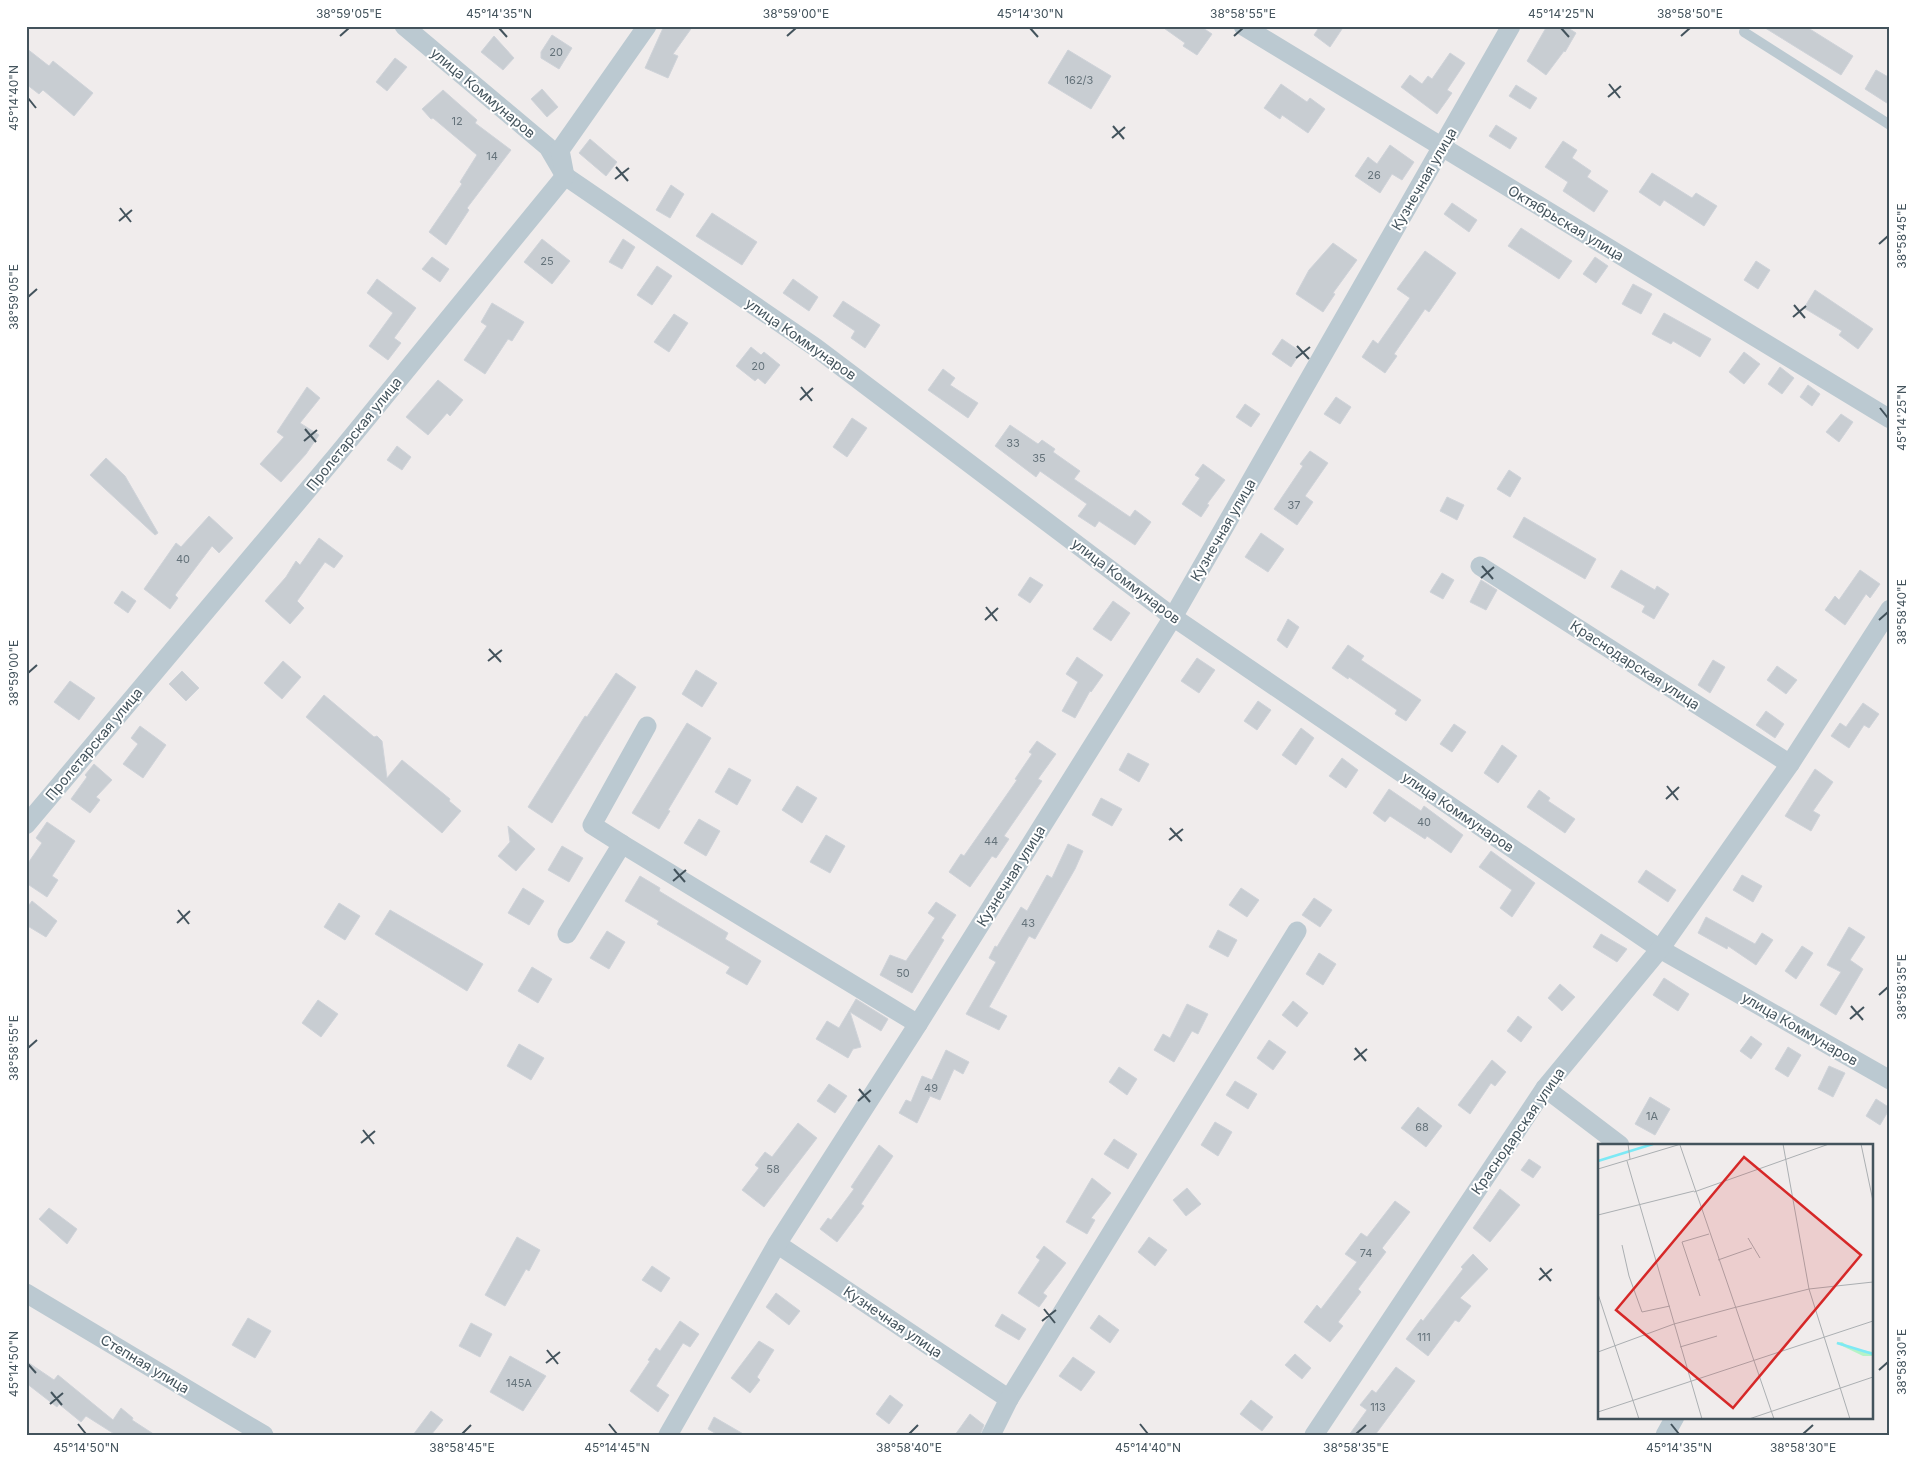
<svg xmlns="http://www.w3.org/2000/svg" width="1916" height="1461" font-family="Inter,sans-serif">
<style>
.building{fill:#c8cdd2;stroke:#cfd3d9}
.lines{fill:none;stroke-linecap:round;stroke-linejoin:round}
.lane{stroke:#bbc9d1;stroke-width:10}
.street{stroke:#bbc9d1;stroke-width:19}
.ticks{fill:none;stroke:#43535c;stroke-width:2}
.labels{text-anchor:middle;stroke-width:4;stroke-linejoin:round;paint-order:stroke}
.number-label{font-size:11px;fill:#64727a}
.street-label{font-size:14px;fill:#43535c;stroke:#fff}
.inset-river{fill:none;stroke:#7de9f5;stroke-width:2.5}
.inset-road{fill:none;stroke:#abafb2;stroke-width:1}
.view{fill:#d62828;fill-opacity:0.15;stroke:#d62828;stroke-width:2.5}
.inset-edge{fill:none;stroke:#43535c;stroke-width:2.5}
.neatline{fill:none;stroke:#43535c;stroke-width:2}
.ticks-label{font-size:12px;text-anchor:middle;fill:#43535c}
</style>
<rect width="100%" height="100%" fill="#f0ecec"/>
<!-- building -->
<g class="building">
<path d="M664,26h29l-20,28 5,2 -10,22 -23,-10z"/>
<path d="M1161,26h39l12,8 -15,21 -14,-9 2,-3z"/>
<path d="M1320,26h24l-14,21 -16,-12z"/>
<path d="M1547,26h18l11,7 -11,19 -1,-1 -18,24 -19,-14z"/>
<path d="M1762,26h43l48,30 -12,19z"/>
<path d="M552,35l20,13 -13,21 -18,-11v-6z"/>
<path d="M494,36l20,22 -11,12 -22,-18z"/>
<path d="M26,48l23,18 4,-5 40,32 -19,23 -31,-26 -4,4 -13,-10z"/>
<path d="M1068,50l43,26 -20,33 -43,-26z"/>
<path d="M1450,53l15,10 -18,27 5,3 -15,21 -36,-27 9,-12 12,9 6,-8 4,3z"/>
<path d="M395,58l12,9 -20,24 -11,-9z"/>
<path d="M1876,70l14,8v27l-25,-16z"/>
<path d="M1281,84l26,18 3,-4 15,11 -17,24 -26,-18 -2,4 -16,-11z"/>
<path d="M1516,85l21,13 -7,11 -21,-13z"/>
<path d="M542,89l16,18 -11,10 -16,-18z"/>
<path d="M443,90l34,30 -2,3 36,27 -44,58 2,2 -23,35 -17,-13 33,-48 -2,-2 17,-27 -44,-37 -2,1 -9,-10z"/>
<path d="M1496,125l21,13 -7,11 -21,-13z"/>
<path d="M590,139l27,23 -11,14 -27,-23z"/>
<path d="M1563,141l14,9 -5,8 19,13 -4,6 21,14 -14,21 -31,-21 5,-9 -23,-15z"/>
<path d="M1390,145l24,17 -12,18 -10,-6 -12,19 -25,-17 13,-19 9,7z"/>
<path d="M1652,173l40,25 4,-5 21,13 -13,20 -40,-26 -4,6 -21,-14z"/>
<path d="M671,185l13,9 -14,24 -14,-8z"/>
<path d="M1452,203l25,17 -8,12 -25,-18z"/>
<path d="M712,213l45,29 -15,23 -46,-29z"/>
<path d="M1521,228l51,33 -13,18 -51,-33z"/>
<path d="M542,239l28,22 -18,23 -28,-22z"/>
<path d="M623,239l12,8 -13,22 -13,-7z"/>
<path d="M1333,243l24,17 -24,33 2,1 -12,18 -27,-18 13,-24z"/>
<path d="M1425,251l31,22 -27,39 -4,-3 -31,45 3,2 -12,17 -23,-16 11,-17 5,4 32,-46 -13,-9z"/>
<path d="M432,257l17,12 -9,13 -18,-13z"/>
<path d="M1595,257l13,9 -12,17 -13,-9z"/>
<path d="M1756,261l14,9 -12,19 -14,-9z"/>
<path d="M657,266l15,10 -20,29 -15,-10z"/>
<path d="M377,279l39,29 -22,30 7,5 -13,17 -19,-14 24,-33 -26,-20z"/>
<path d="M793,279l25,18 -9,14 -26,-18z"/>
<path d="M1633,284l19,10 -11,20 -19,-10z"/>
<path d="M1815,290l58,39 -15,20 -19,-14 3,-4 -38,-23z"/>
<path d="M843,301l37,24 -15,23 -14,-10 4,-7 -22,-15z"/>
<path d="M492,303l32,19 -12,19 -4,-2 -23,35 -21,-14 23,-34 -6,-4z"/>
<path d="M1664,313l47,26 -11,18 -27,-16 -2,3 -19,-10z"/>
<path d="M674,314l14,9 -19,29 -15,-10z"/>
<path d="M1282,339l19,13 -10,15 -19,-13z"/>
<path d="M751,347l10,8 3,-3 16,13 -15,19 -7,-6 -3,3 -19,-15z"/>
<path d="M1744,352l16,12 -16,20 -15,-12z"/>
<path d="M1780,367l14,11 -12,16 -14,-10z"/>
<path d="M943,369l12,9 -5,7 28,18 -10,15 -40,-28z"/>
<path d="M438,380l25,20 -13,16 -3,-3 -19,22 -22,-18z"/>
<path d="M1808,385l12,9 -8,12 -12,-9z"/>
<path d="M307,387l13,11 -20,25 19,12 -13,19 -25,28 -21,-18 24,-27 -7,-5z"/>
<path d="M1336,397l15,10 -11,17 -16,-10z"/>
<path d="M1245,404l15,10 -9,13 -15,-10z"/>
<path d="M1841,414l12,8 -14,20 -13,-10z"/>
<path d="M852,418l15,10 -20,29 -14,-10z"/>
<path d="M1010,425l28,19 4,-4 13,9 -2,3 27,19 -6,8 56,38 5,-7 16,12 -16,23 -36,-24 -4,6 -17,-11 9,-12 -47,-33 -4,6 -41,-31z"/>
<path d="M397,446l14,11 -9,13 -15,-10z"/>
<path d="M1310,451l18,12 -23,33 8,6 -16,23 -23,-16 29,-43 -3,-2z"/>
<path d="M106,458l19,18 33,57 -3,2 -65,-60z"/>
<path d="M1203,464l22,16 -18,24 2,1 -8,12 -19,-13 18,-26 -5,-3z"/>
<path d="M1509,470l12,8 -11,19 -13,-8z"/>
<path d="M1447,497l17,8 -7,15 -17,-9z"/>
<path d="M209,516l24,22 -14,15 -7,-7 -37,49 3,3 -8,11 -26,-20 32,-46 5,4z"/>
<path d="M1524,517l72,42 -11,20 -72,-42z"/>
<path d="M1261,533l23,16 -16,23 -23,-15z"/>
<path d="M319,538l24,18 -9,12 -9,-6 -28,39 7,7 -14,16 -25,-23 21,-24 10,-16 4,4z"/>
<path d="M1621,570l34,20 2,-4 12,8 -15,25 -12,-7 3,-6 -34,-19z"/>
<path d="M1860,570l20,14 -10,14 -4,-4 -21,31 -20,-15 10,-14 4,4z"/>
<path d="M1442,573l12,7 -11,19 -13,-7z"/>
<path d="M1030,577l13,8 -13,18 -12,-8z"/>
<path d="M1481,580l16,10 -11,20 -16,-8z"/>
<path d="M122,591l14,10 -8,12 -14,-10z"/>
<path d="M1113,601l17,12 -19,28 -18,-12z"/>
<path d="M1288,619l11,8 -12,21 -10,-8z"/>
<path d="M1348,645l16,11 -3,4 60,40 -15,21 -11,-7 2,-4 -48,-33 -1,2 -16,-11z"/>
<path d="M1077,657l26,18 -12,17 -1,-1 -15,27 -13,-7 16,-29 -12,-8z"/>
<path d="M1197,658l18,12 -16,23 -18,-12z"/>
<path d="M1713,660l12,7 -15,26 -12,-8z"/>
<path d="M283,661l18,16 -19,22 -18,-16z"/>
<path d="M1777,666l20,14 -11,14 -19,-14z"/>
<path d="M696,670l21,13 -15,24 -20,-13z"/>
<path d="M182,671l17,17 -13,13 -17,-17z"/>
<path d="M616,673l20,14 -84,136 -24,-16 57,-91 2,1z"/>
<path d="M70,681l25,17 -16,22 -25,-18z"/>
<path d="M324,695l50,42 3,-1 5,5 5,37 15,-18 48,39 -1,2 12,10 -19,22 -136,-116z"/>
<path d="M1258,701l13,9 -14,20 -13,-9z"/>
<path d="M1863,703l16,11 -10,14 -5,-3 -15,23 -18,-12 9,-13 6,4z"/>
<path d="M1766,711l18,13 -9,14 -19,-13z"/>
<path d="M687,723l24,15 -43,72 2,1 -11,18 -27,-16z"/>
<path d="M1454,724l12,8 -14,20 -12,-8z"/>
<path d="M140,726l26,19 -23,33 -20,-14 15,-20 -7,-6z"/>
<path d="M1301,728l13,10 -18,27 -14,-10z"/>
<path d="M1037,741l19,13 -18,25 4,2 -38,55 5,3 -13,19 -4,-2 -22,31 -21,-15 12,-18 3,2 53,-76 -2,-1 17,-25 -3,-2z"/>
<path d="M1502,745l15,11 -19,27 -14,-10z"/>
<path d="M1128,753l21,11 -10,18 -20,-12z"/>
<path d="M1342,758l16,12 -12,18 -17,-12z"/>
<path d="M94,764l18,16 -16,17 4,3 -10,13 -19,-14 16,-22 -2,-2z"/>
<path d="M729,768l22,12 -14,25 -22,-13z"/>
<path d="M1815,769l18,13 -20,29 7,4 -9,16 -26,-15z"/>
<path d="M797,786l20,12 -15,25 -20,-13z"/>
<path d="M1389,789l32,22 3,-5 39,29 -12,18 -24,-17 -2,3 -35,-23 -5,6 -12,-9z"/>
<path d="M1539,790l11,8 -2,3 27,18 -10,14 -38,-26z"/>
<path d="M1101,798l21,11 -10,17 -20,-11z"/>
<path d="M699,819l21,12 -14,25 -22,-13z"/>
<path d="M47,822l28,19 -23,35 6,4 -11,17 -21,-14v-17l16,-23 -6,-5z"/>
<path d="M508,826l27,23 -19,22 -18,-15 12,-14z"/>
<path d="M826,835l19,11 -15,27 -20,-11z"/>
<path d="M1068,844l15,7 -8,18 -40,70 -6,-3 -40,71 18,9 -8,14 -33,-16 30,-52 -7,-4 6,-12 2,1 24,-40 6,4 20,-36 5,3z"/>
<path d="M562,846l21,12 -14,24 -21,-12z"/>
<path d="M1491,851l44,32 -23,34 -12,-9 12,-18 -33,-23z"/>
<path d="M1646,870l30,20 -8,12 -30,-20z"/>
<path d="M1742,875l20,11 -9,16 -20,-12z"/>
<path d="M640,876l20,12 -1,3 69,42 -3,6 36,22 -14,24 -21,-12 4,-6 -73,-43 2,-3 -34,-20z"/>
<path d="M523,888l21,13 -15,24 -21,-12z"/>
<path d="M1241,888l18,12 -12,17 -18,-12z"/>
<path d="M1314,898l18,12 -12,17 -18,-12z"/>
<path d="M32,901l25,20 -11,16 -20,-12v-16z"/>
<path d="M936,902l20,13 -15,23 3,2 -32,53 -32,-18 10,-20 16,6 29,-43 -7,-5z"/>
<path d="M339,903l21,13 -15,24 -21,-13z"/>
<path d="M390,910l93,54 -16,27 -92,-57z"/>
<path d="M1706,917l49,27 7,-11 11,7 -17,25 -28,-19 -1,3 -29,-16z"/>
<path d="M1849,927l16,10 -15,23 13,9 -27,46 -16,-10 21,-33 -14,-7z"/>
<path d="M1218,930l19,10 -9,17 -19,-10z"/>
<path d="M607,931l18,11 -16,27 -19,-11z"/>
<path d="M1601,934l26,15 -10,13 -24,-15z"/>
<path d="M1802,946l11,7 -17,26 -11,-8z"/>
<path d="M1319,953l17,11 -13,21 -17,-11z"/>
<path d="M532,967l20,12 -14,24 -20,-12z"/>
<path d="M1664,978l25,16 -11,17 -25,-16z"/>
<path d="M1560,984l15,13 -13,14 -14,-13z"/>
<path d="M856,999l32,20 -7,12 -31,-19 11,35 -8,2 -5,9 -32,-19 11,-18 12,7z"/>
<path d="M318,1000l20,14 -17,23 -19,-14z"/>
<path d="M1293,1001l15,12 -11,14 -15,-12z"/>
<path d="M1187,1004l21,10 -10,20 -6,-3 -18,31 -20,-12 9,-16 7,4z"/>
<path d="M1518,1016l14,11 -11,15 -14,-11z"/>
<path d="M1751,1036l11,8 -11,15 -11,-8z"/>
<path d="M1269,1040l17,12 -13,18 -16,-12z"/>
<path d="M519,1044l25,14 -13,22 -24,-14z"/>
<path d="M1788,1047l13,8 -13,22 -13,-8z"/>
<path d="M946,1050l23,12 -6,12 -9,-5 -14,31 -10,-4 -13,27 -18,-10 7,-13 5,2 11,-26 10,4z"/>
<path d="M1492,1060l14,12 -11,14 -4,-3 -21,31 -12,-9z"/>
<path d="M1829,1066l16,7 -12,24 -15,-8z"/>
<path d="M1119,1067l18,12 -10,16 -18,-13z"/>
<path d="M1235,1081l22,13 -9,15 -22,-14z"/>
<path d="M829,1084l18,12 -12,17 -18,-12z"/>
<path d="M1650,1097l20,12 -15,26 -20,-11z"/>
<path d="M1876,1099l14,9 -10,17 -14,-9z"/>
<path d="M1418,1107l24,19 -16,21 -25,-19z"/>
<path d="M1215,1122l17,10 -14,24 -17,-11z"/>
<path d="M798,1123l19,15 -53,69 -22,-17 17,-22 -4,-3 10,-13 7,5z"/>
<path d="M1114,1139l23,15 -9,15 -24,-15z"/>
<path d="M879,1145l14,11 -32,48 3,2 -27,36 -17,-13 8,-11 3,2 23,-31 -3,-2z"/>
<path d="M1529,1159l12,8 -8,11 -12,-8z"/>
<path d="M1092,1178l19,15 -20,25 4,2 -8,14 -21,-12z"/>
<path d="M1187,1188l14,16 -15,12 -13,-16z"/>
<path d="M1500,1189l20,16 -30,37 -17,-14z"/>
<path d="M1395,1201l15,11 -28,36 4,4 -28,37 3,3 -23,30 5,4 -13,16 -26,-20 13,-17 4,4 36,-47 -12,-8 16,-21 6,4z"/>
<path d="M49,1208l28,21 -10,15 -28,-25z"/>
<path d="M517,1237l23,13 -11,21 -3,-2 -21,37 -20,-11z"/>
<path d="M1149,1237l18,13 -12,16 -17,-14z"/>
<path d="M1044,1246l22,17 -23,30 4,3 -8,11 -21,-14 22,-33 -4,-3z"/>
<path d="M1473,1254l15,15 -28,29 11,8 -12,16 -4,-2 -27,36 -22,-17 15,-20 2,2 40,-52 -2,-2z"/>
<path d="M652,1266l18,12 -9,14 -19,-12z"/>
<path d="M776,1293l24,18 -11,14 -23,-18z"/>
<path d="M1002,1314l24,15 -7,11 -24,-14z"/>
<path d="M1099,1315l20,15 -9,13 -20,-15z"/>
<path d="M248,1318l23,13 -16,27 -23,-13z"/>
<path d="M680,1321l19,13 -9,13 -7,-4 -27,43 13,9 -11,17 -28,-21 20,-30 -2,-1 8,-12 4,3z"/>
<path d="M471,1323l21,11 -12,23 -21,-11z"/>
<path d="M759,1341l15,9 -17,27 3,3 -10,13 -19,-15z"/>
<path d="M1295,1354l16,14 -9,11 -17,-14z"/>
<path d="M510,1356l36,20 -23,35 -33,-19z"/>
<path d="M1073,1357l22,15 -14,19 -22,-15z"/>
<path d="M26,1361l28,19 4,-5 55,45 8,-12 12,10 -1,2 23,15h-39l-30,-19 -5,6 -22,-18 -2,3 -31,-24z"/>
<path d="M1396,1367l19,14 -40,54h-26l18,-25 -7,-5 12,-15 4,3z"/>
<path d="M890,1395l13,10 -14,19 -13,-10z"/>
<path d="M1251,1400l22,17 -11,14 -22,-17z"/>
<path d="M431,1411l12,9 -12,15h-18z"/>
<path d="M970,1414l14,11 -4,10h-25z"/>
<path d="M714,1417l31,18h-27l-10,-6z"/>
</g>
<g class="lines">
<!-- lane -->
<path class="lane" d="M1744,32l146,93"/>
<!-- street -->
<g class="street">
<path d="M404,26l144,121 17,29 250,171 358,270 487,332 230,131"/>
<path d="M1243,26l647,393"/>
<path d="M1480,566l310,198"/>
<path d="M26,825l311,-370 228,-279 -5,-26 87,-124"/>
<path d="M622,844l296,180"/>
<path d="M567,934l55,-90 -30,-19 55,-99"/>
<path d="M1545,1088l75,57"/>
<path d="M777,1244l232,155 288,-468"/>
<path d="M26,1293l238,142"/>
<path d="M668,1435l109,-191 141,-220 255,-407 338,-591"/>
<path d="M991,1435l18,-36"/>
<path d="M1314,1435l231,-347 115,-139 130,-185 100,-155"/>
<path d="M1665,1435l10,-18"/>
</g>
</g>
<!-- ticks -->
<path class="ticks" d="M499,28l8,9M1030,28l8,9M1561,28l8,9M340,36l9,-8M787,36l9,-8M1234,36l9,-8M1681,36l9,-8M1609,84l11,14M1608,97l13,-11M28,98l8,10M1113,126l11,13M1112,138l13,-11M616,167l12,14M615,179l14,-11M120,208l11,14M119,221l13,-11M1879,244l9,-8M28,297l9,-8M1794,305l11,13M1793,317l13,-11M1297,346l12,13M1296,358l14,-11M801,387l11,14M800,400l13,-12M1880,408l8,10M305,429l11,13M304,441l13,-11M1482,566l11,13M1481,578l13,-11M986,607l11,14M985,620l13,-12M1879,620l9,-8M489,649l12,13M488,661l14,-11M28,673l9,-8M1667,786l11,14M1666,799l13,-12M1170,828l12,13M1169,840l14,-11M674,869l11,13M673,881l13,-11M178,910l11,14M177,923l13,-12M1879,995l9,-8M1851,1006l12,14M1850,1019l14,-12M28,1048l9,-8M1355,1048l11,13M1354,1060l13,-11M859,1089l11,13M858,1101l13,-11M363,1130l11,14M361,1143l14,-12M1540,1268l11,13M1539,1280l13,-11M1044,1309l11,14M1042,1321l14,-11M547,1350l11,14M546,1363l14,-11M28,1364l8,9M1879,1370l9,-8M51,1392l11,13M50,1404l13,-11M78,1424l8,10M609,1424l8,10M1140,1424l8,10M1671,1424l8,10M462,1434l9,-9M909,1434l9,-9M1356,1434l10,-9M1803,1434l10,-9"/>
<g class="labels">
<!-- number labels -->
<g class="number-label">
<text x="556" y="56">20</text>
<text x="1079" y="84">162/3</text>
<text x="457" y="125">12</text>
<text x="492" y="160">14</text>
<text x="1374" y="179">26</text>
<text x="547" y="265">25</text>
<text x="758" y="370">20</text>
<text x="1013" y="447">33</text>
<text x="1039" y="462">35</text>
<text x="1294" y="509">37</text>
<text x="183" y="563">40</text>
<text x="1424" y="826">40</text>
<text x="991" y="845">44</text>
<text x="1028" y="927">43</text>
<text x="903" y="977">50</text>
<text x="931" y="1092">49</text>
<text x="1652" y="1120">1А</text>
<text x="1422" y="1131">68</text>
<text x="773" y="1173">58</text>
<text x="1366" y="1257">74</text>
<text x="1424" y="1341">111</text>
<text x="519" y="1387">145А</text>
<text x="1378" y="1411">113</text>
</g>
<!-- street labels -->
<g class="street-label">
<text transform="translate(483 93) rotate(40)" y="5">улица Коммунаров</text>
<text transform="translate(1424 179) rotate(-60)" y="5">Кузнечная улица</text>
<text transform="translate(1566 223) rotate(31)" y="5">Октябрьская улица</text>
<text transform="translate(801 339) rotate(35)" y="5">улица Коммунаров</text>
<text transform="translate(354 434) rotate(-51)" y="5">Пролетарская улица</text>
<text transform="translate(1223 530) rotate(-60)" y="5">Кузнечная улица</text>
<text transform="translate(1126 581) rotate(37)" y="5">улица Коммунаров</text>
<text transform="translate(1635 665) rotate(33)" y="5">Краснодарская улица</text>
<text transform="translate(94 744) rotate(-50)" y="5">Пролетарская улица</text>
<text transform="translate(1458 812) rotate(34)" y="5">улица Коммунаров</text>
<text transform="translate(1011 876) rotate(-58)" y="5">Кузнечная улица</text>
<text transform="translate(1800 1029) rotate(30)" y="5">улица Коммунаров</text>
<text transform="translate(1518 1131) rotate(-55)" y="5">Краснодарская улица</text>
<text transform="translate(893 1322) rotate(34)" y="5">Кузнечная улица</text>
<text transform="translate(145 1364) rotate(31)" y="5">Степная улица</text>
</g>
</g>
<!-- overview -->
<g transform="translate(1598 1144)">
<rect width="275" height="275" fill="#f0ecec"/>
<path d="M244,198l9,6 22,4v4h-10l-27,-13z" fill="#b5f3c6"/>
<path class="inset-river" d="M0,17l55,-17M239,199l36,11"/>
<path class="inset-road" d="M30,0l2,15M185,0l26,145 41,130M263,0l12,57M82,1l94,274M29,17l75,258M0,25l83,-25M96,48l135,-48M0,71l96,-24M150,94l12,20M24,101l7,31 13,36 28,-6M120,116l34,-12M0,150l41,125M102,152l-18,-54 27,-8M82,203l37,-11M0,208l76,-28 59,-16 76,-19 64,-7M0,268l275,-91M151,275l124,-42"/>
<path class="view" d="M146,13l117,98 -128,153 -117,-98z"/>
<rect width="275" height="275" class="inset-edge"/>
</g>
<!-- border -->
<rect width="1916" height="1461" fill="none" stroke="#ffffff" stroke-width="55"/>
<rect x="28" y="28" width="1860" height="1406" class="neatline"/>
<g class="ticks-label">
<text x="349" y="18">38°59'05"E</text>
<text x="499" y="18">45°14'35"N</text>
<text x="796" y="18">38°59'00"E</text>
<text x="1030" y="18">45°14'30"N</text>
<text x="1243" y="18">38°58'55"E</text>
<text x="1561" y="18">45°14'25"N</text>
<text x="1690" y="18">38°58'50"E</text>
<text transform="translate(14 98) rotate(-90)" y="4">45°14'40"N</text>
<text transform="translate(1902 236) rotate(-90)" y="4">38°58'45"E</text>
<text transform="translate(14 297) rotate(-90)" y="4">38°59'05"E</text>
<text transform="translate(1902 418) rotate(-90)" y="4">45°14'25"N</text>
<text transform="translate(1902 612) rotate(-90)" y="4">38°58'40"E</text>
<text transform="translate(14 673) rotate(-90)" y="4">38°59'00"E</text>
<text transform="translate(1902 987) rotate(-90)" y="4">38°58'35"E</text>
<text transform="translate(14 1048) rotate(-90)" y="4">38°58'55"E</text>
<text transform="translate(1902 1362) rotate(-90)" y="4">38°58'30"E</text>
<text transform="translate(14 1364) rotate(-90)" y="4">45°14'50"N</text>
<text x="86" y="1452">45°14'50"N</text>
<text x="462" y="1452">38°58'45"E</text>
<text x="617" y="1452">45°14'45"N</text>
<text x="909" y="1452">38°58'40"E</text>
<text x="1148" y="1452">45°14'40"N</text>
<text x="1356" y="1452">38°58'35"E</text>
<text x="1679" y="1452">45°14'35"N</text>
<text x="1803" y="1452">38°58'30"E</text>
</g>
</svg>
